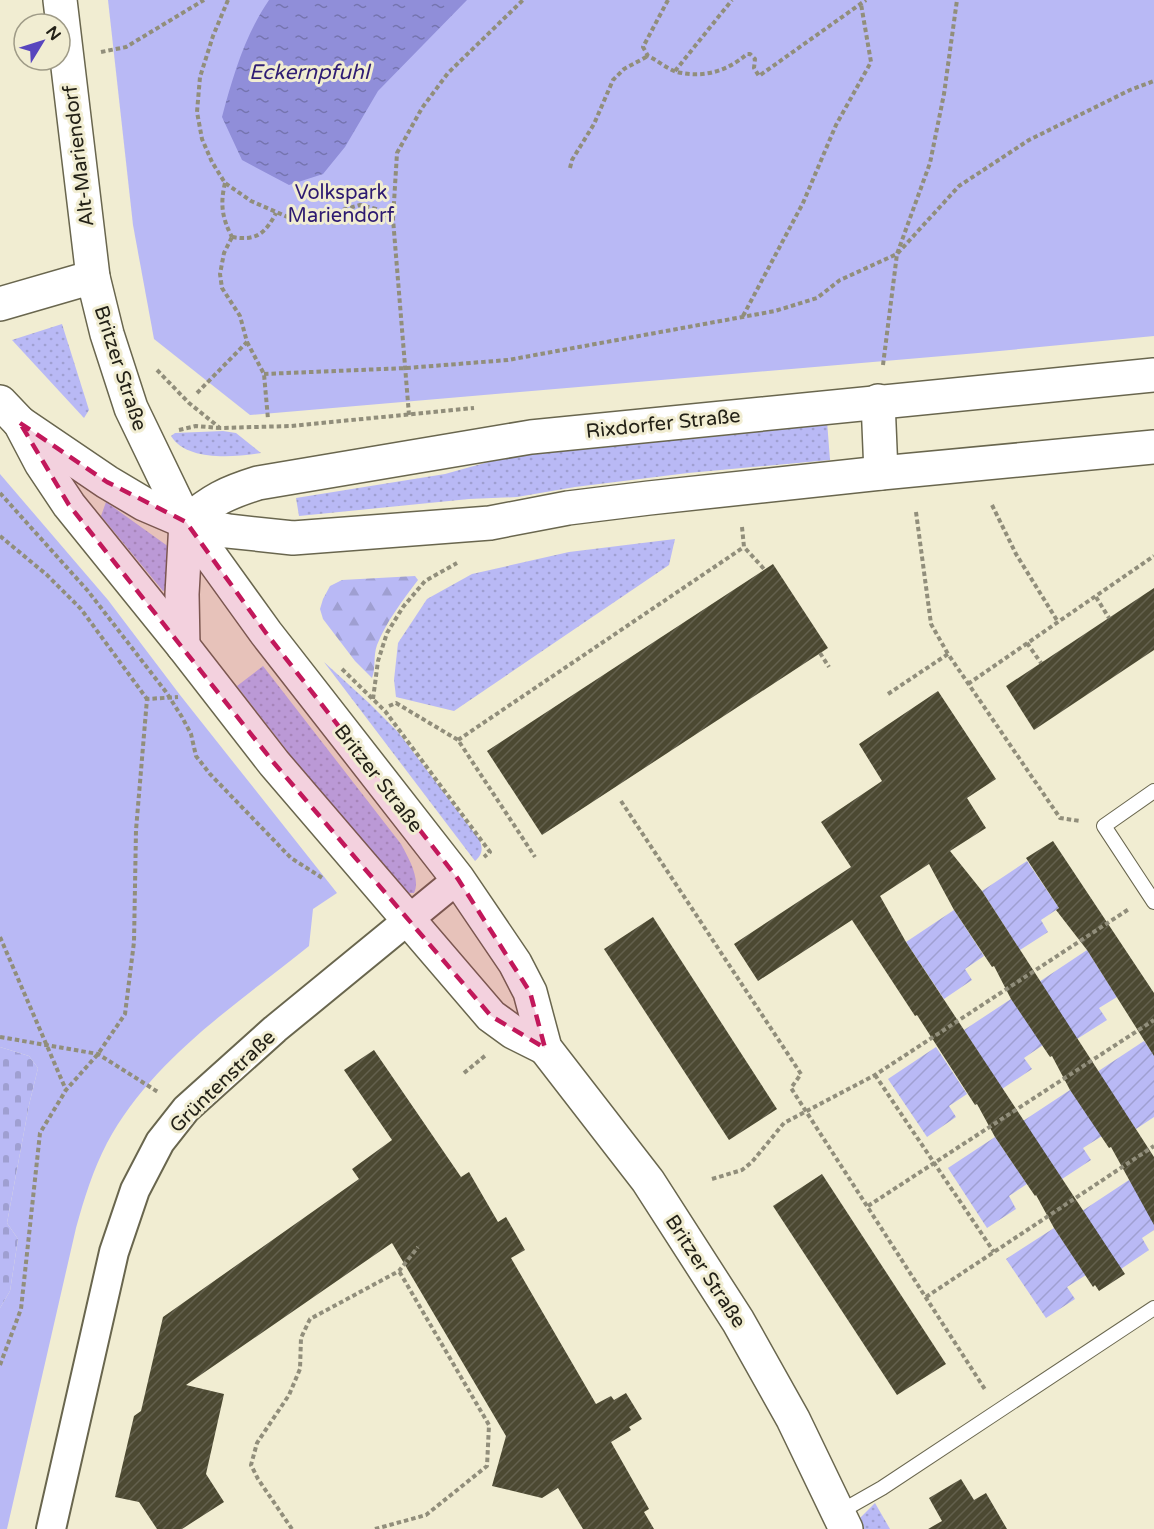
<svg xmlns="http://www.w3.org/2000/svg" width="1154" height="1529" font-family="'Varela Round',sans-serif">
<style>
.grass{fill:url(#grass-dots)}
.forest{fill:url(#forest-firs)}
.cemetery{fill:url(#cemetery-stones)}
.park{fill:#b9b9f5}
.garden{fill:url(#garden-furrows)}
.water{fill:url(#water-ripples)}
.building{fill:url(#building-hatch)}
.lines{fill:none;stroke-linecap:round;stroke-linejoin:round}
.service-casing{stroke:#69664e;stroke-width:16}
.minor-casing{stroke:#69664e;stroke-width:32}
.tertiary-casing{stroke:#69664e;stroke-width:36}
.secondary-casing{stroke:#69664e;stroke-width:36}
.path{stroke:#918e7b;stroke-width:4;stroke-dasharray:4.5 3;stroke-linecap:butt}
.service{stroke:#fff;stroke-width:14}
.minor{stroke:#fff;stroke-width:28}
.tertiary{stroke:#fff;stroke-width:33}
.secondary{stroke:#fff;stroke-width:33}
.marked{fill:#c2185b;fill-opacity:0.2;stroke:#c2185b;stroke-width:4.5;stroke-dasharray:12 8;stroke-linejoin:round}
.labels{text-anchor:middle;stroke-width:6;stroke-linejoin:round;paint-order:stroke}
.street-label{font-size:20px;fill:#232117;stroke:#f1edd2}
.park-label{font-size:20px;fill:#2d1a71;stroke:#f1edd2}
.water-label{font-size:21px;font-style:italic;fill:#2f1d74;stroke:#f1edd2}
</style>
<defs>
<pattern id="grass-dots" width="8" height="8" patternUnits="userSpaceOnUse" patternTransform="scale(1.5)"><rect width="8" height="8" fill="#b9b9f5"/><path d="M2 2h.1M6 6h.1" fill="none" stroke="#9f9fd1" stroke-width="1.8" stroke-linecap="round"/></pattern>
<pattern id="forest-firs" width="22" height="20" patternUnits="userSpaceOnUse" patternTransform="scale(1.5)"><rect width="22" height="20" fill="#b9b9f5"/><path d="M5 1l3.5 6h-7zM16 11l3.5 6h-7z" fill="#9f9fd1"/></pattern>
<pattern id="cemetery-stones" width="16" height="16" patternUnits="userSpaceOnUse" patternTransform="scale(1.5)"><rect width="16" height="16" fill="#b9b9f5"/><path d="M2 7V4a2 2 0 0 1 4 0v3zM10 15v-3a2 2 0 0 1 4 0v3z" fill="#9f9fd1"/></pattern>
<pattern id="garden-furrows" width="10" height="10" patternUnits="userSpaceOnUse" patternTransform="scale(1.5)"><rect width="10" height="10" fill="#b9b9f5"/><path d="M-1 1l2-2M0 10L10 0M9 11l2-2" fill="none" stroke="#9f9fd1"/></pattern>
<pattern id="water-ripples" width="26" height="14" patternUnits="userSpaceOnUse" patternTransform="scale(1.5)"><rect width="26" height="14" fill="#908ed9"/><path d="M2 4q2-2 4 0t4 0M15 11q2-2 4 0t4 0" fill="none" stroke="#7574af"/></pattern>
<pattern id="building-hatch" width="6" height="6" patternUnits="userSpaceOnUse" patternTransform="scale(1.5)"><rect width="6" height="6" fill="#4c4932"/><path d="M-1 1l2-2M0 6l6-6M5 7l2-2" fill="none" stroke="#63604d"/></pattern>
</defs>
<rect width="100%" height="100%" fill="#f1edd2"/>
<!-- grass -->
<g class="grass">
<path d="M62,324l27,86 -5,8 -72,-78z"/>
<path d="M827,421l3,39 -142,13 -113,14 -58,10 -48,2 -170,17 -3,-18 149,-24 97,-27z"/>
<path d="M223,431l13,2 25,20c-26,4 -74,9 -90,-17l4,-3z"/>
<path d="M106,502l70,50 -7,37 -6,2 -62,-75z"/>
<path d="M675,539l-6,26 -215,146 -58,-14 -2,-17 4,-37 29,-44 45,-25 97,-22z"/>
<path d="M324,662l45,41 29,29 81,107c4,9 4,15 -4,22z"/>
<path d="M263,666l138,178c7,13 20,35 13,49h-6l-116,-136 -55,-71z"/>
<path d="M875,1503l15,26h-26l-5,-10z"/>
</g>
<!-- forest -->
<path class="forest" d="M415,576l3,4c-15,20 -32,42 -41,65 -4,11 -1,23 -5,33l-17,-17 -32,-42 -3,-10 3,-10 7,-13 12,-6z"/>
<!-- cemetery -->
<path class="cemetery" d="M0,1047l29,9 9,12 -9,37 -22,118 11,16 -8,52 -10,17z"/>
<!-- park -->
<g class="park">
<path d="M108,0h1046v336l-176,17 -728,62 -96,-76 -21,-114z"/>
<path d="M0,474l108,126 72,95 157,198 -24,16 -4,37c-72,58 -157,113 -202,197 -14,27 -23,56 -31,85l-69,301h-7v-221l10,-17 8,-52 -11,-16 22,-118 9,-37 -9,-12 -29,-9z"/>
</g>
<!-- garden -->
<g class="garden">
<path d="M1027,861l32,47 -18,12 7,12 -28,18 -38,-59z"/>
<path d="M954,910l30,46 -19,13 7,11 -28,19 -38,-57z"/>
<path d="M1087,950l30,47 -18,11 8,12 -30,19 -38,-57z"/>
<path d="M1011,999l32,46 -19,13 8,11 -30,20 -38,-59z"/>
<path d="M1144,1041l10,14v62l-18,12 -39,-57z"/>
<path d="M936,1047l31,47 -18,12 7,11 -29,20 -39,-58z"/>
<path d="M1070,1090l32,46 -19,12 8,12 -29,19 -39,-58z"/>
<path d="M995,1137l32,47 -18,12 7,13 -29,19 -39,-60z"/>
<path d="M1129,1180l25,37v13l-12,8 7,12 -28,19 -39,-58z"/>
<path d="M1054,1228l32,47 -19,12 8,12 -29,19 -40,-59z"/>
</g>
<!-- water -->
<path class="water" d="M269,0h198l-89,91 -33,56 -22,27 -34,11 -47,-25 -20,-43c11,-41 23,-82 47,-117z"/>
<!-- building -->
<g class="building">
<path d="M773,564l55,84 -286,187 -55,-84z"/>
<path d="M1154,588v62l-120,80 -28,-44z"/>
<path d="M938,691l58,88 -29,19 19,30 -36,23 32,40 172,266v68l-43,-78 -2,1 -39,-58 -18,-34 -2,1 -39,-58 -17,-33 -2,1 -38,-57 -25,-46 -49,32 26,46 219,332 -26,17 -4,-6 -2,2 -39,-59 -18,-33 -1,1 -40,-59 -18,-33 -2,1 -58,-90 -2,1 -63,-96 -94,61 -24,-37 117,-77 -30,-45 61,-41 -23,-37z"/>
<path d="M1053,841l101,152v63l-67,-106 -31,-40 3,-2 -33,-50z"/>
<path d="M653,917l124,192 -48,31 -125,-191z"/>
<path d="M374,1050l87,127 8,-5 29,50 8,-5 19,33 -14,8 85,146 15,-8 3,4 12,-7 16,26 -13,8 2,3 -20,12 38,67 -5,3 10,17h-71l-25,-41 -16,10 -50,-12 14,-50 -114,-193 -206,142 38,9 -18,80 18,28 -42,27h-25l-18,-27 -24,-5 19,-81 7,-5 22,-94 196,-138 -7,-10 40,-29 -48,-70z"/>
<path d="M822,1174l124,190 -49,31 -124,-189z"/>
<path d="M961,1479l13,21 12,-7 21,36h-79l14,-8 -13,-23z"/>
</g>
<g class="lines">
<!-- service casing -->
<g class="service-casing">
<g id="service">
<path d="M1154,791l-50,35 50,76"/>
<path d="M838,1513l44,-25 272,-180"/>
</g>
</g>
<!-- minor casing -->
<g class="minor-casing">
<path id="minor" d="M51,1529l63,-277 21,-62 25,-48 26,-33 89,-80 183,-150"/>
</g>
<!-- tertiary casing -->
<g class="tertiary-casing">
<g id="tertiary">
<path d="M878,401l3,72"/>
<path d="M20,423l87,59 37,22 42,18 42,9 65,7 197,-15 78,-15 81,-10 232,-25 273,-26"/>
<path d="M186,522c26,-22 40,-29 72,-39l273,-46 623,-62"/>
<path d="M183,646l-1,-52 4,-72"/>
</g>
</g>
<!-- secondary casing -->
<g class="secondary-casing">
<g id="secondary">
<path d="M60,0l33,277 14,57 24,74 55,114 80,111 192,246 57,84 15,29 15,56 103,133 90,140 55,98 53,110"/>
<path d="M0,304l93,-27"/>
<path d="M0,402l20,21 21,40 28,42 114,141 91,117 217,253 22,16 32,16"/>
</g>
</g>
<!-- path -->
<g class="path">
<path d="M228,0l-15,36 -13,41 -3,35 5,27 10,23 13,21 26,18 39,17 37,-4 33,-9 16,4 17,10"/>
<path d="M668,0l-25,47 5,9c9,4 19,13 29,16 26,6 49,0 70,-18h3l5,5 -1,9 5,8 107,-76"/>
<path d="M101,52l25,-5 78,-47"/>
<path d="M675,71l57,-71"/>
<path d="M570,168l2,-8 22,-36 19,-44 11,-11 24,-13"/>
<path d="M225,183c-5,21 -3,35 7,54"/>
<path d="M232,237c24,4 33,-3 44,-24"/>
<path d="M743,316l60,-113 33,-78 35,-63 -10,-58"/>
<path d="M247,342l17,32 4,45"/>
<path d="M883,365l14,-111 33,-91 14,-69 13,-94"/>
<path d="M157,370l32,33 31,25 71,-2 183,-18"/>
<path d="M264,374l143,-6 101,-8 267,-49 42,-13 23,-18 57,-26 62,-68 70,-46 101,-50 24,-9"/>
<path d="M197,393l50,-51 -7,-26 -18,-28 -2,-14 4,-21 8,-16"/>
<path d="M409,415l-16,-196 4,-66 25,-45 26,-35 75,-73"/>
<path d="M179,430l17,-4 23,2"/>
<path d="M0,493l88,98 78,101 16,25 9,17 5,22 14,18 81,84 33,21"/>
<path d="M992,505l24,49 42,68"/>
<path d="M916,512l15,112 17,30"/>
<path d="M742,527l2,20 20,22"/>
<path d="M0,536l47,39 34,34 66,90"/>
<path d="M1096,597l13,21"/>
<path d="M1027,643l14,20"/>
<path d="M820,653l9,14"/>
<path d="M342,669l43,42 105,141 -6,5"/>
<path d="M968,684l186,-128"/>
<path d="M888,694l60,-40 112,164 20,3"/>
<path d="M373,699l5,-38 9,-28 16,-26 22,-26 32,-18"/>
<path d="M389,706l7,-3 62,37 77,117"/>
<path d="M458,740l286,-193"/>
<path d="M621,801l180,273 -10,14 195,303"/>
<path d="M0,937l66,153"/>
<path d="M0,1037l98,17 60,38"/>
<path d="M464,1073l22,-18"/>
<path d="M875,1075l119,177"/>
<path d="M712,1179l30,-9 10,-8 32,-39 91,-48 254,-166"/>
<path d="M868,1206l286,-186"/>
<path d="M926,1297l228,-151"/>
<path d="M0,1365l21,-56 19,-176 26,-43 32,-36 27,-40 9,-72 2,-112 11,-131 31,-2"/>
<path d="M292,1529l-34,-50 -7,-14 6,-22 32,-48 11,-26 1,-31 9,-19 89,-48 19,-24"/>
<path d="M375,1529l51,-14 61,-49 2,-41 -90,-154"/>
</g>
<!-- service -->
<use href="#service" class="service"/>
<!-- minor -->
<use href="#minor" class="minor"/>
<!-- tertiary -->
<use href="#tertiary" class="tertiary"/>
<!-- secondary -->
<use href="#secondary" class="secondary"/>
</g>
<!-- marked area -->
<path class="marked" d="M20,423l87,59 79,40 80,111 192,246 72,113 15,56 -54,-32 -217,-253 -205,-258z"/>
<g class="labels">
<!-- street labels -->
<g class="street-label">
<text transform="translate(78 156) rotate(-97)" y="7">Alt-Mariendorf</text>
<text transform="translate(121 368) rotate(72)" y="7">Britzer Straße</text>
<text transform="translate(663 423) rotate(-6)" y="7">Rixdorfer Straße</text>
<text transform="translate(379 778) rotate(52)" y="7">Britzer Straße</text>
<text transform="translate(222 1081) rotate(-44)" y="7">Grüntenstraße</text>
<text transform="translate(706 1271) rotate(57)" y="7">Britzer Straße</text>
</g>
<!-- park labels -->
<g class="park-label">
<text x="341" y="199">Volkspark<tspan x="341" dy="23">Mariendorf</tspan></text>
</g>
<!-- water labels -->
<g class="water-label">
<text x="309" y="79">Eckernpfuhl</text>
</g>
</g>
<!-- north arrow -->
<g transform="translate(42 42) rotate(52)"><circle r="28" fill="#f1edd2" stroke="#9f9b87" stroke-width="1.5"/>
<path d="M0-4.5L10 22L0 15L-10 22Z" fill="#5846be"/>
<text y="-9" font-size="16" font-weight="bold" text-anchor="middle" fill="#232117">N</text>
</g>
</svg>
